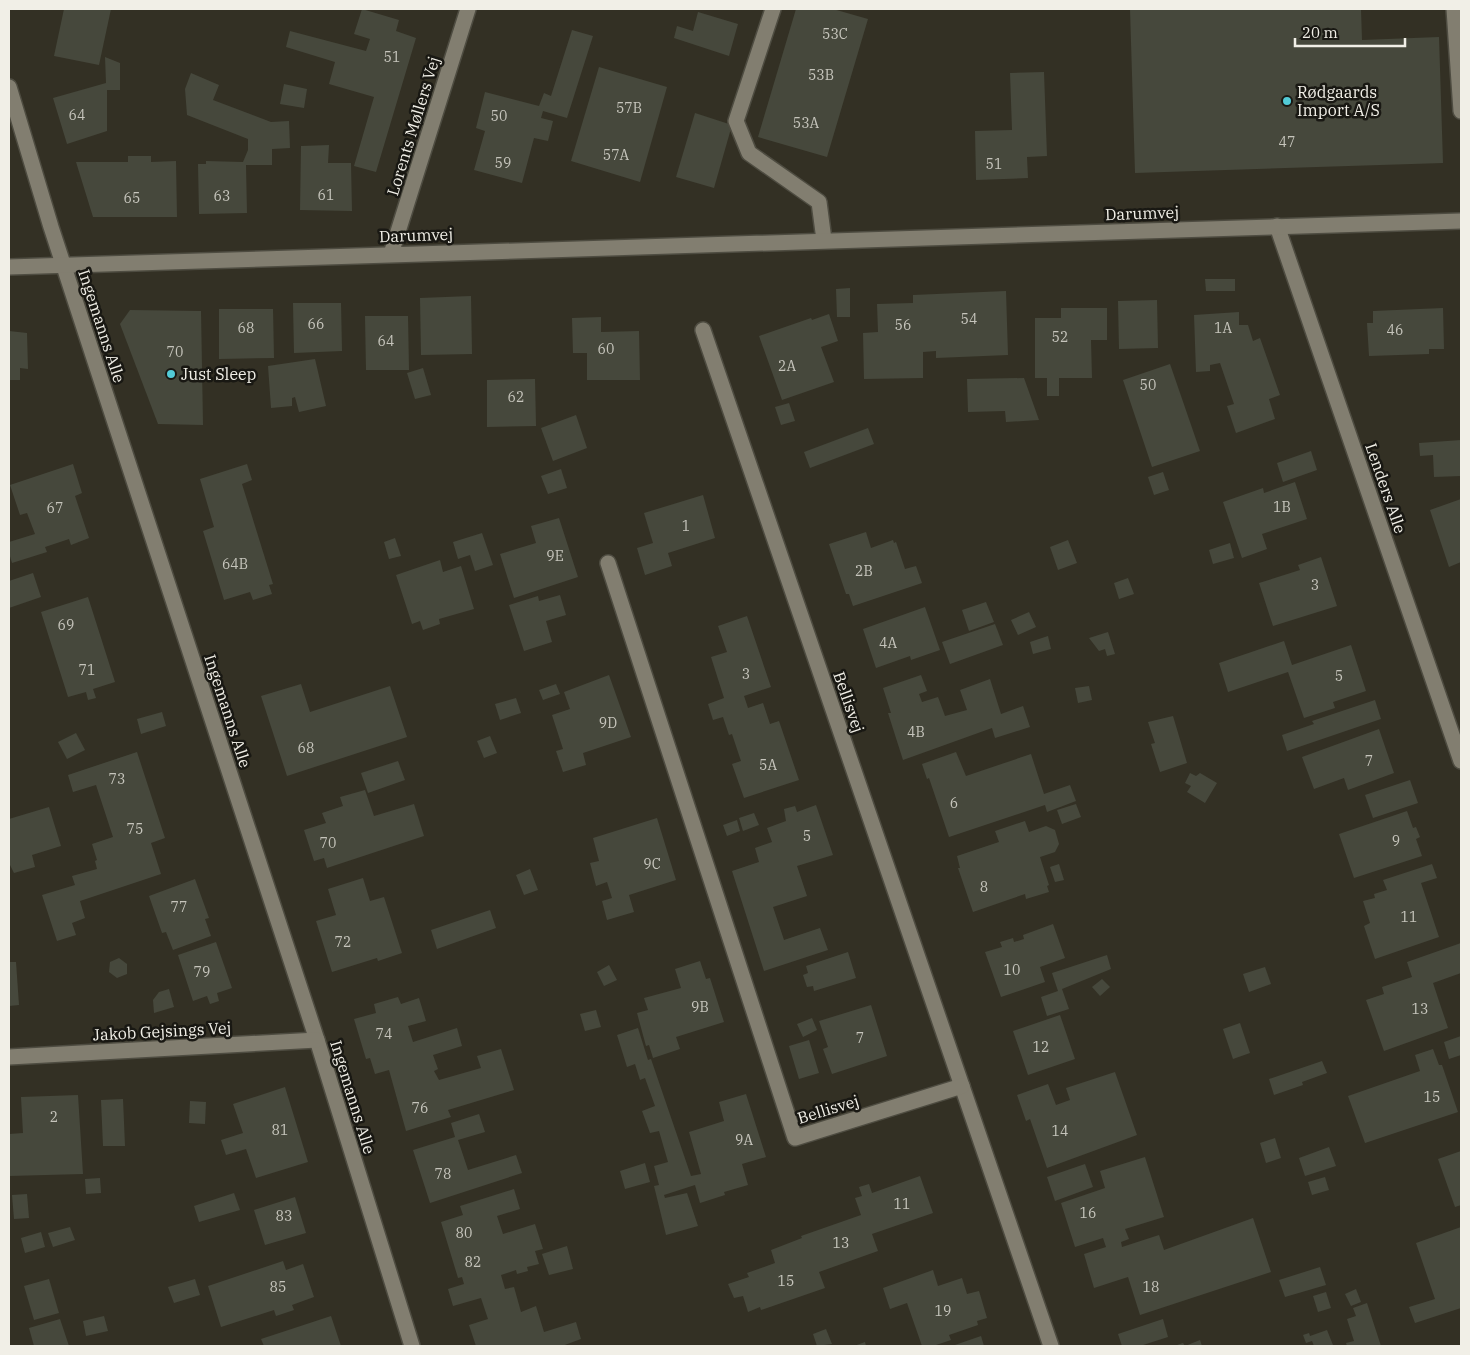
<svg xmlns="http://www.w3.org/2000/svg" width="1470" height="1355" font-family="'IBM Plex Serif',serif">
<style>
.building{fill:#46483c}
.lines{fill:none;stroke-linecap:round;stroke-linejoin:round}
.service-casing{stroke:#4e4c41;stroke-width:18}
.minor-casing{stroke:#4e4c41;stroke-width:18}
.tertiary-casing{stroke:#4e4c41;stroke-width:18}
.service{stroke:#827e70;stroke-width:15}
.minor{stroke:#827e70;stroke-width:15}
.tertiary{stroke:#827e70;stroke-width:15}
.poi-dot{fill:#52cbd7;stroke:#191813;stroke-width:2}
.labels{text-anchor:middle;stroke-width:5;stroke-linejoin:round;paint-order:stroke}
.number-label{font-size:14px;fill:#c6c5bc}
.poi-label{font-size:16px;fill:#f1efe7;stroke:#191813;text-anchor:start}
.street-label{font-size:16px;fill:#f1efe7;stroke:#191813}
</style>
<rect width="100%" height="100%" fill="#333024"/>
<!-- building -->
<g class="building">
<path d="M64,9h47l-12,56 -45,-9z"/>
<path d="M362,9l37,11 -3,11 20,7 -40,134 -22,-6 20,-69 -45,-13 6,-22 -49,-15 4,-16 76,20 4,-12 -16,-5z"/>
<path d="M796,9h37l35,10 -41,138 -69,-20z"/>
<path d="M1130,9h231l1,31 77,-3 4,126 -308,10z"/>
<path d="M698,12l40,12 -9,32 -55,-18 3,-12 16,5z"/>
<path d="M572,30l21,6 -26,82 -24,-7 -2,7 12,3 -5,20 -14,-3 -12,45 -48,-13 11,-39 -9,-3 9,-36 54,14 5,-13 7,3z"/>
<path d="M105,57l15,6v27h-13v41l-40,13 -14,-46 53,-15z"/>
<path d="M599,67l68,20 -27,95 -69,-21z"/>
<path d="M1044,72l3,84 -20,1 1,21 -52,2 -1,-49 37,-1 -2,-57z"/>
<path d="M191,73l28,12 -6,15 58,22 18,-1 1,27 -18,1v16h-26l1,48 -48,1 -1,-50h8v-3l37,1 5,-12v-11l-61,-24 -2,-26z"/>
<path d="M284,84l23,5 -3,19 -24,-4z"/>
<path d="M695,113l37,12 -18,63 -38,-11z"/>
<path d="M329,145l-1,18h23l1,48 -52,-1 1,-64z"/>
<path d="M128,156h23v6l25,-1 1,56h-84l-17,-55h52z"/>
<path d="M1205,279h30v12h-29z"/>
<path d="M850,288v29h-13l-1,-28z"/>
<path d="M1006,291l2,64 -72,3v-7l-13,1v26l-59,1 -1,-46 15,-1 -1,-28 36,-1v-8z"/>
<path d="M471,296l1,58 -51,1 -1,-57z"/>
<path d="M1157,300l1,48 -39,1 -1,-48z"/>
<path d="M293,303h48l1,48 -48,2z"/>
<path d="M1061,308h46v32h-16l1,38h-33v18h-12v-18h-12v-60h26z"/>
<path d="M1443,308l1,41h-15v5l-60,2 -2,-33h6v-12z"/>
<path d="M219,309h54l1,49 -55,1z"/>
<path d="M130,310l71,1 2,114 -45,-1 -38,-100z"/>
<path d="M1239,312v13h9l5,16 7,-3 20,57 -11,4 6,20 -39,14 -9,-27 7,-2 -14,-41 -10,2v6l-14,1 -2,-57z"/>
<path d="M829,314l9,27 -17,6 13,35 -52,18 -23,-64 52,-18 1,2z"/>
<path d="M365,316h43l1,54h-43z"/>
<path d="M601,317v15l38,-1 1,49h-53v-27h-14l-1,-35z"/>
<path d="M9,331l18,2 1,36 -8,-1v12h-11z"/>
<path d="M315,359l11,47 -27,6 -4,-15 -3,1v8l-21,2 -3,-42z"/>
<path d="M1170,364l30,87 -48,16 -29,-87z"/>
<path d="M423,368l8,27 -16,4 -8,-26z"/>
<path d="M1024,378l15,42 -33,2 -1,-11 -37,1 -1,-33z"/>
<path d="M535,379l1,47 -49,1v-47z"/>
<path d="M789,403l6,18 -14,4 -6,-18z"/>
<path d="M576,415l11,33 -34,13 -12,-33z"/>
<path d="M868,428l6,16 -64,24 -6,-16z"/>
<path d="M1461,440v36l-27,1 -1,-22 -13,1 -1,-13z"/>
<path d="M1311,451l6,19 -34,12 -6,-19z"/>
<path d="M73,464l9,29 -7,3 14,42 -18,7 -2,-6 -24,8 2,5 -35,11 -3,-10v-11l26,-8 -8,-21 -7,2 -10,-30z"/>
<path d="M247,464l5,16 -10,4 31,100 -4,1 3,9 -19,6 -3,-8 -26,8 -21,-69 11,-4 -14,-48z"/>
<path d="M561,469l6,19 -19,6 -7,-18z"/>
<path d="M1163,472l6,18 -15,5 -6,-18z"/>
<path d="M1295,482l12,37 -45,15 5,15 -25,9 -19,-56 40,-14 1,5z"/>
<path d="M703,495l12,43 -47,15 4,13 -27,9 -8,-27 16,-5 -9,-30z"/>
<path d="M1461,499v63l-12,5 -19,-57z"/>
<path d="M559,518l19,59 -64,21 -14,-44 36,-11 -5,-17z"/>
<path d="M866,532l5,16 22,-8 1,3 2,-1 9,27 11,-3 6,17 -69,23 -4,-12h-3l-17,-50z"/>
<path d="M482,533l11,32 -18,6 -5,-16 -12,4 -5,-17z"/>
<path d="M395,538l6,18 -12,3 -5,-17z"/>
<path d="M1068,540l9,23 -19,7 -8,-23z"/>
<path d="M1230,543l4,15 -21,6 -4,-14z"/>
<path d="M1321,557l16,49 -64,20 -14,-43 41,-13 -2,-5z"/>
<path d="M440,560l3,12 18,-6 13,43 -35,10 1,5 -17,6 -3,-9 -8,3 -16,-49z"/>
<path d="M33,573l8,24 -32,11v-27z"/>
<path d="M1128,578l6,16 -15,5 -5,-16z"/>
<path d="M560,595l6,20 -20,6 6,21 -28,9 -15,-46 29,-9 1,5z"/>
<path d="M88,597l27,85 -22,7 3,9 -8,2 -2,-8 -18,5 -27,-85z"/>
<path d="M986,602l8,20 -25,9 -7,-21z"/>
<path d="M925,607l15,43 -29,10 -1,-4 -34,12 -13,-39z"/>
<path d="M1029,612l7,15 -18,8 -7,-15z"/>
<path d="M747,616l24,71 -27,9 4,12 15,-5 7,21 9,-3 20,59 -55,18 -12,-34 9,-3 -9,-27 -3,1 -6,-18 -10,3 -5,-16 16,-6 -13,-41 16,-5 -9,-26z"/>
<path d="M995,624l8,21 -53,19 -8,-22z"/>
<path d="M1108,632l7,22 -8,2 -2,-7 -6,2 -10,-13z"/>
<path d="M1048,636l3,13 -18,5 -3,-12z"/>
<path d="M1284,641l8,24 59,-20 15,46 -33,11 2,6 -31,10 -16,-46 -60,20 -9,-29z"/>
<path d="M609,675l22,62 -48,16 3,12 -23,7 -7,-21 7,-2 -11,-34 18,-6 -6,-17z"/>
<path d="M921,675l6,16 -8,3 3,8 16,-5 7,19 22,-6 -7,-20 30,-11 11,35 22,-8 7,21 -35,11 -3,-10 -89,32 -15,-47h3l-8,-25z"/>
<path d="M301,684l9,28 80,-26 17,51 -120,39 -26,-80z"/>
<path d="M556,684l4,10 -17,6 -4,-10z"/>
<path d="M1089,686l3,14 -14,3 -3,-15z"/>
<path d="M516,698l5,15 -21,7 -5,-16z"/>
<path d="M1375,700l6,19 -94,32 -5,-16 32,-11 -2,-3z"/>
<path d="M162,712l4,14 -25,8 -4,-15z"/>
<path d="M1173,716l14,47 -27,9 -9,-28 4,-1 -7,-21z"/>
<path d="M1379,729l15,44 -46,17 -4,-12 -30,11 -12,-32z"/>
<path d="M76,733l9,17 -18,9 -9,-17z"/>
<path d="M490,736l7,17 -13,5 -7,-17z"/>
<path d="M137,752l28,86 -14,5 10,31 -81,27 5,17 -13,5 4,12 -19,6 -15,-46 33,-10 -3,-9 25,-7 -2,-8 2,-1 -5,-16 21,-7 -17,-52 -23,7 -5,-17z"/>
<path d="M956,752l10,24 65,-22 13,40 26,-9 6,16 -29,11 -2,-7 -96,32 -20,-59 -2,1 -5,-15z"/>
<path d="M398,761l7,19 -37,13 -7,-20z"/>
<path d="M1190,773l6,3 4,-3 17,10 -12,20 -18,-11 4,-6 -6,-3z"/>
<path d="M1410,780l8,23 -45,15 -8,-23z"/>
<path d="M365,790l9,26 40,-12 10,32 -97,32 -3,-10 -10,3 -10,-31 22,-7 -4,-10 21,-7 -3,-9z"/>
<path d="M1076,804l5,13 -19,7 -5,-14z"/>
<path d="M816,805l17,50 -36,11 10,30 -34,11 11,33 36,-12 8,22 -64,21 -32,-100 27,-9 -4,-14 17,-6 -5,-14 19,-7 -2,-12 11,-3 2,6z"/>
<path d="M49,807l12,39 -29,9 3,12 -21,6 -5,-10v-44z"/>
<path d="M1407,811l6,17 3,-1 4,10 -4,2 6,17 -68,22 -15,-44z"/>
<path d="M754,813l5,12 -16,6 -4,-13z"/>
<path d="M657,818l19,62 -47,15 5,17 -27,8 -5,-19 10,-3 -5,-16 -11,4 -6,-23 9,-2 -6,-23z"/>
<path d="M737,820l3,11 -13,5 -4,-11z"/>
<path d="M1025,821l4,11 17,-6 9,4 4,14 -4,8 -15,5 9,28 -2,1 2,6 -23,7 -1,-5 -52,18 -15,-44h2l-3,-12 42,-14 -4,-11z"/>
<path d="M1059,864l5,16 -9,2 -5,-15z"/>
<path d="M1432,864l5,14 -16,5 18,54 -64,22 -11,-33 6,-3 -7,-22 12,-3 -1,-4 13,-4 -4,-10z"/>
<path d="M530,869l8,21 -14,5 -8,-20z"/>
<path d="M363,878l7,23 14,-4 18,56 -24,8 -1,-3 -45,14 -16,-51 20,-6 -8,-26z"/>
<path d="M195,879l14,39 -4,1 6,17 -38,14 -7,-18 -4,1 -13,-37z"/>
<path d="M490,910l6,18 -59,21 -6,-19z"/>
<path d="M1053,924l12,34 -25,9 5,15 -44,15 -16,-45 17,-5 -2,-5 13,-4 1,4 10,-3 -1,-4z"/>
<path d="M216,942l16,46 -15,5 2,8 -9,3 -3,-8 -14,5 -15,-46z"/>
<path d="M1461,943v30l-28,10 15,45 -64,23 -18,-51 18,-6 -2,-7 30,-10 -5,-15z"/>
<path d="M848,952l8,26 -42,13 -1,-5 -6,1 -4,-12 5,-2 -2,-7z"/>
<path d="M1107,955l4,14 -49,20 7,20 -22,7 -6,-19 17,-6 -6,-18z"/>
<path d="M119,958l8,6v10l-10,4 -8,-6 1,-10z"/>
<path d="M700,961l6,18 4,-1 14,44 -48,15 4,12 -27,9 -4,-13 -3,1 -9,-33 11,-3 -4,-12 37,-10 -6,-19z"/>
<path d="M9,962h7l3,43 -10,1z"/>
<path d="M609,965l8,15 -13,6 -7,-14z"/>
<path d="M1265,967l6,17 -22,8 -6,-18z"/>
<path d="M1102,979l8,8 -10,9 -8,-9z"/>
<path d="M169,989l5,18 -20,6 -1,-13 6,-8z"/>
<path d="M398,997l3,7 18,-6 7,23 -18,5 5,16 44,-14 5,18 -29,9 5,14 -4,2 5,9 42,-12 -4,-12 24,-7 13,41 -66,20 3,7 -45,14 -17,-61 -14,4 -5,-16 -4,1 -12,-40 22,-6 -2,-9z"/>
<path d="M871,1005l16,51 -55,18 -9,-25 5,-2 -9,-26z"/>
<path d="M596,1010l5,17 -16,4 -5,-17z"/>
<path d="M1060,1015l15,44 -47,16 -15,-44z"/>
<path d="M812,1018l5,12 -14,7 -6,-13z"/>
<path d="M1240,1023l10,30 -17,6 -10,-30z"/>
<path d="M638,1028l10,32 3,-1 40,117 10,-2 -12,-42 35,-11 -5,-19 27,-8 20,63 -24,7 6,21 -24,7 1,3 -25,8 -5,-18 -31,10 1,3 22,-5 11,33 -32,9 -12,-49 5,-1 -5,-19 14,-4 -9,-31 -9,2 -8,-22 13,-5 -10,-28 -5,2 -5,-16 -8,3 -10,-32z"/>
<path d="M1461,1036v19l-12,4 -5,-17z"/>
<path d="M809,1040l10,33 -20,6 -10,-33z"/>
<path d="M1433,1049l6,16h3l16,47 -93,31 -17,-47 72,-25 -5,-16z"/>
<path d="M1322,1061l5,12 -25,9 1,3 -29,10 -5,-16z"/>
<path d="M1115,1072l22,63 -90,33 -17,-49 -4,2 -9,-26 31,-11 8,21 14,-5 -4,-12z"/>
<path d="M285,1087l23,75 -52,16 -10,-29 -20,6 -5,-15 22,-7 -10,-29z"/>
<path d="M78,1095l5,79 -74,2v-42l14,-1 -2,-36z"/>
<path d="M123,1099l2,47h-22l-2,-46z"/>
<path d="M190,1101l16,1 -1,22 -16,-1z"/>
<path d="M479,1114l6,18 -27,8 10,30 48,-15 6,18 -92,30 -17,-53 42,-13 -4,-14z"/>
<path d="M1275,1138l6,20 -15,5 -6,-20z"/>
<path d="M1329,1147l7,19 -31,10 -6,-18z"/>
<path d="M1461,1151v54l-6,2 -17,-48z"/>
<path d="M1145,1157l19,60 -39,12 4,10 -8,3 1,5 37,-12 5,15 89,-32 18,54 -131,43 -12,-38 -34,11 -10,-34 22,-7 -3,-9 -28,9 -14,-44 44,-15 -5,-17z"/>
<path d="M645,1163l5,19 -25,7 -5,-18z"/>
<path d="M1085,1164l8,23 -38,14 -8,-24z"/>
<path d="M920,1176l13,37 -61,21 6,17 -59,21 6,16 -64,22 -1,-3 -12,5 -5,-16 -9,2 -6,-14 21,-7 -2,-4 28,-10 -4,-13 31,-12 -1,-2 60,-21 -6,-17 7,-2 -3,-9 10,-3 3,9z"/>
<path d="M1325,1177l4,13 -17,5 -4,-13z"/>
<path d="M100,1178l1,15 -15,1 -1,-15z"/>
<path d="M514,1189l6,20 -23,7 6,18 32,-10 8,25 -8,2 4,13 -12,3 1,4 -11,3 -1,-4 -15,5 4,14 9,-2 7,25 15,-6 8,26 32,-10 5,17 -19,7h-86l-7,-21 19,-6 -7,-21 -28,8 -5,-17 16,-5 -2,-7 -4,1 -17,-56 22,-7 -3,-9z"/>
<path d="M234,1193l6,17 -41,12 -5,-16z"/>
<path d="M27,1194l2,24 -15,1 -2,-24z"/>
<path d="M295,1197l11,36 -41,12 -11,-35z"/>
<path d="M70,1227l5,13 -22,7 -5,-14z"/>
<path d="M1461,1227v81l-46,15 -6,-16 26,-8 -19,-56z"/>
<path d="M41,1232l4,15 -20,6 -4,-15z"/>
<path d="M567,1246l6,23 -24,6 -7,-21z"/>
<path d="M283,1261l3,9 17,-6 11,33 -22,8 2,5 -18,6 -2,-6 -53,17 -13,-41z"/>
<path d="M1320,1267l6,18 -41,12 -6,-17z"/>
<path d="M933,1270l5,16 24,-8 5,16 12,-3 8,27 -10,3 1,4 -29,10 2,5 -18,6h-11l-15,-43 -17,6 -7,-21z"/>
<path d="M49,1279l10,34 -25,7 -10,-34z"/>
<path d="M195,1279l5,16 -26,8 -6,-16z"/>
<path d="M1356,1289l5,13 -10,4 -6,-12z"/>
<path d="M1326,1292l5,16 -13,4 -5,-16z"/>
<path d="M1367,1303l14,43h-34l-1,-3 8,-2 -7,-22 9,-3 -3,-8z"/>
<path d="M104,1316l4,15 -22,5 -3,-15z"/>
<path d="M331,1316l10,30h-77l-3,-7z"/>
<path d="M60,1319l9,27h-35l-5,-18z"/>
<path d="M1163,1319l5,18 -28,9h-18l-4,-12z"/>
<path d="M826,1329l6,15 -15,2 -4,-12z"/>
<path d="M1327,1330l6,15 -19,1 -2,-5 -6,2 -3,-8 6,-2 1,3z"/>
<path d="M981,1336l3,10h-32z"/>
<path d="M1200,1340l2,6h-28l9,-3 2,3z"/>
<path d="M865,1342l1,4h-12z"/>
</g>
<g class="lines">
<!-- service casing -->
<g class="service-casing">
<path id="service" d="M1454,9l7,102"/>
</g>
<!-- minor casing -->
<g class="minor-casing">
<g id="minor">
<path d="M773,9l-37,112 13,32 70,49 5,38"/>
<path d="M9,87l42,140 266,813 95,306"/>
<path d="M1277,226l184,535"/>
<path d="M391,254l77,-245"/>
<path d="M703,330l348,1016"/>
<path d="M608,563l187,575 167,-52"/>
<path d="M9,1057l308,-17"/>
</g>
</g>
<!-- tertiary casing -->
<g class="tertiary-casing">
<path id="tertiary" d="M9,267l1452,-46"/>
</g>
<!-- service -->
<use href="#service" class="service"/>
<!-- minor -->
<use href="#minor" class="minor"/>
<!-- tertiary -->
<use href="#tertiary" class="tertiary"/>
</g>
<!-- markers -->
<g class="poi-dot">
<circle cx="1287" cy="101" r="5"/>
<circle cx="171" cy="374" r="5"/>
</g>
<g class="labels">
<!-- number labels -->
<g class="number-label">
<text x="835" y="39">53C</text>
<text x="392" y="62">51</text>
<text x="821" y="80">53B</text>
<text x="629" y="113">57B</text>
<text x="77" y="120">64</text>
<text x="499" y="121">50</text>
<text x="806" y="128">53A</text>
<text x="1287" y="147">47</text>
<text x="616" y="160">57A</text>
<text x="503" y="168">59</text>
<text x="994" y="169">51</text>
<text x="326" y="200">61</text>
<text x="222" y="201">63</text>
<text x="132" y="203">65</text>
<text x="969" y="324">54</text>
<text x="316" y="329">66</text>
<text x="903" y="330">56</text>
<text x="246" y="333">68</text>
<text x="1223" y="333">1A</text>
<text x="1395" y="335">46</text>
<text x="1060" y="342">52</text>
<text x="386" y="346">64</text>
<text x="606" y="354">60</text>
<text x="175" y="357">70</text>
<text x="787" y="371">2A</text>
<text x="1148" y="390">50</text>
<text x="516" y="402">62</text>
<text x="1282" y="512">1B</text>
<text x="55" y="513">67</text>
<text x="686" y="531">1</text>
<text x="555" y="561">9E</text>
<text x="235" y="569">64B</text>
<text x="864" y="576">2B</text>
<text x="1315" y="590">3</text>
<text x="66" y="630">69</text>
<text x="888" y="648">4A</text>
<text x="87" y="675">71</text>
<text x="746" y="679">3</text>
<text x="1339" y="681">5</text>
<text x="608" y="728">9D</text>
<text x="916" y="737">4B</text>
<text x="306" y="753">68</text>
<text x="1369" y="766">7</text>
<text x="768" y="770">5A</text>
<text x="117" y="784">73</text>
<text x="954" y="808">6</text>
<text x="135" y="834">75</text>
<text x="807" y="841">5</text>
<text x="1396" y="846">9</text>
<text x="328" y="848">70</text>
<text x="652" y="869">9C</text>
<text x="984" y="892">8</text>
<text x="179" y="912">77</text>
<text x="1409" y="922">11</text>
<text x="343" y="947">72</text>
<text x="1012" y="975">10</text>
<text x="202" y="977">79</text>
<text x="700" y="1012">9B</text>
<text x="1420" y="1014">13</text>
<text x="384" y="1039">74</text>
<text x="860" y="1043">7</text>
<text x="1041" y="1052">12</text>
<text x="1432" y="1102">15</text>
<text x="420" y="1113">76</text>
<text x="54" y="1122">2</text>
<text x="280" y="1135">81</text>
<text x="1060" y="1136">14</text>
<text x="744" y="1145">9A</text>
<text x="443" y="1179">78</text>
<text x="902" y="1209">11</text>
<text x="1088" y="1218">16</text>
<text x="284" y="1221">83</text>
<text x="464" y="1238">80</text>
<text x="841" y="1248">13</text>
<text x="473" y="1267">82</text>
<text x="786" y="1286">15</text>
<text x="278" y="1292">85</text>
<text x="1151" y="1292">18</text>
<text x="943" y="1316">19</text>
</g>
<!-- poi labels -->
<g class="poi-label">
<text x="1297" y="98">Rødgaards<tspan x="1297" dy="18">Import A/S</tspan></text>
<text x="181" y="380">Just Sleep</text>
</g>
<!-- street labels -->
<g class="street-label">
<text transform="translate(413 126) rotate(-73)" y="6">Lorents Møllers Vej</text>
<text transform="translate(1142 213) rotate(-2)" y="6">Darumvej</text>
<text transform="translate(416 235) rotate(-2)" y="6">Darumvej</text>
<text transform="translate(102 326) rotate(72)" y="6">Ingemanns Alle</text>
<text transform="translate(1386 488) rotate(71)" y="6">Lenders Alle</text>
<text transform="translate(849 702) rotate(71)" y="6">Bellisvej</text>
<text transform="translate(228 711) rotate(72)" y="6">Ingemanns Alle</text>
<text transform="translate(162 1031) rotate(-3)" y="6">Jakob Gejsings Vej</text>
<text transform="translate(353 1097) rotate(73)" y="6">Ingemanns Alle</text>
<text transform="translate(828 1109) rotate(-17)" y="6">Bellisvej</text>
</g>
</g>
<!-- border -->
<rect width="1470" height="1355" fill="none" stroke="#f1efe7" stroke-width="20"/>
<!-- scale -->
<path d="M1295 38v8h110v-8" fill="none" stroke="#f1efe7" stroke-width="2.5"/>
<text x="1302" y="38" font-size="15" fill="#f1efe7" stroke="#191813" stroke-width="4" paint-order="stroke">20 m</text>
</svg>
